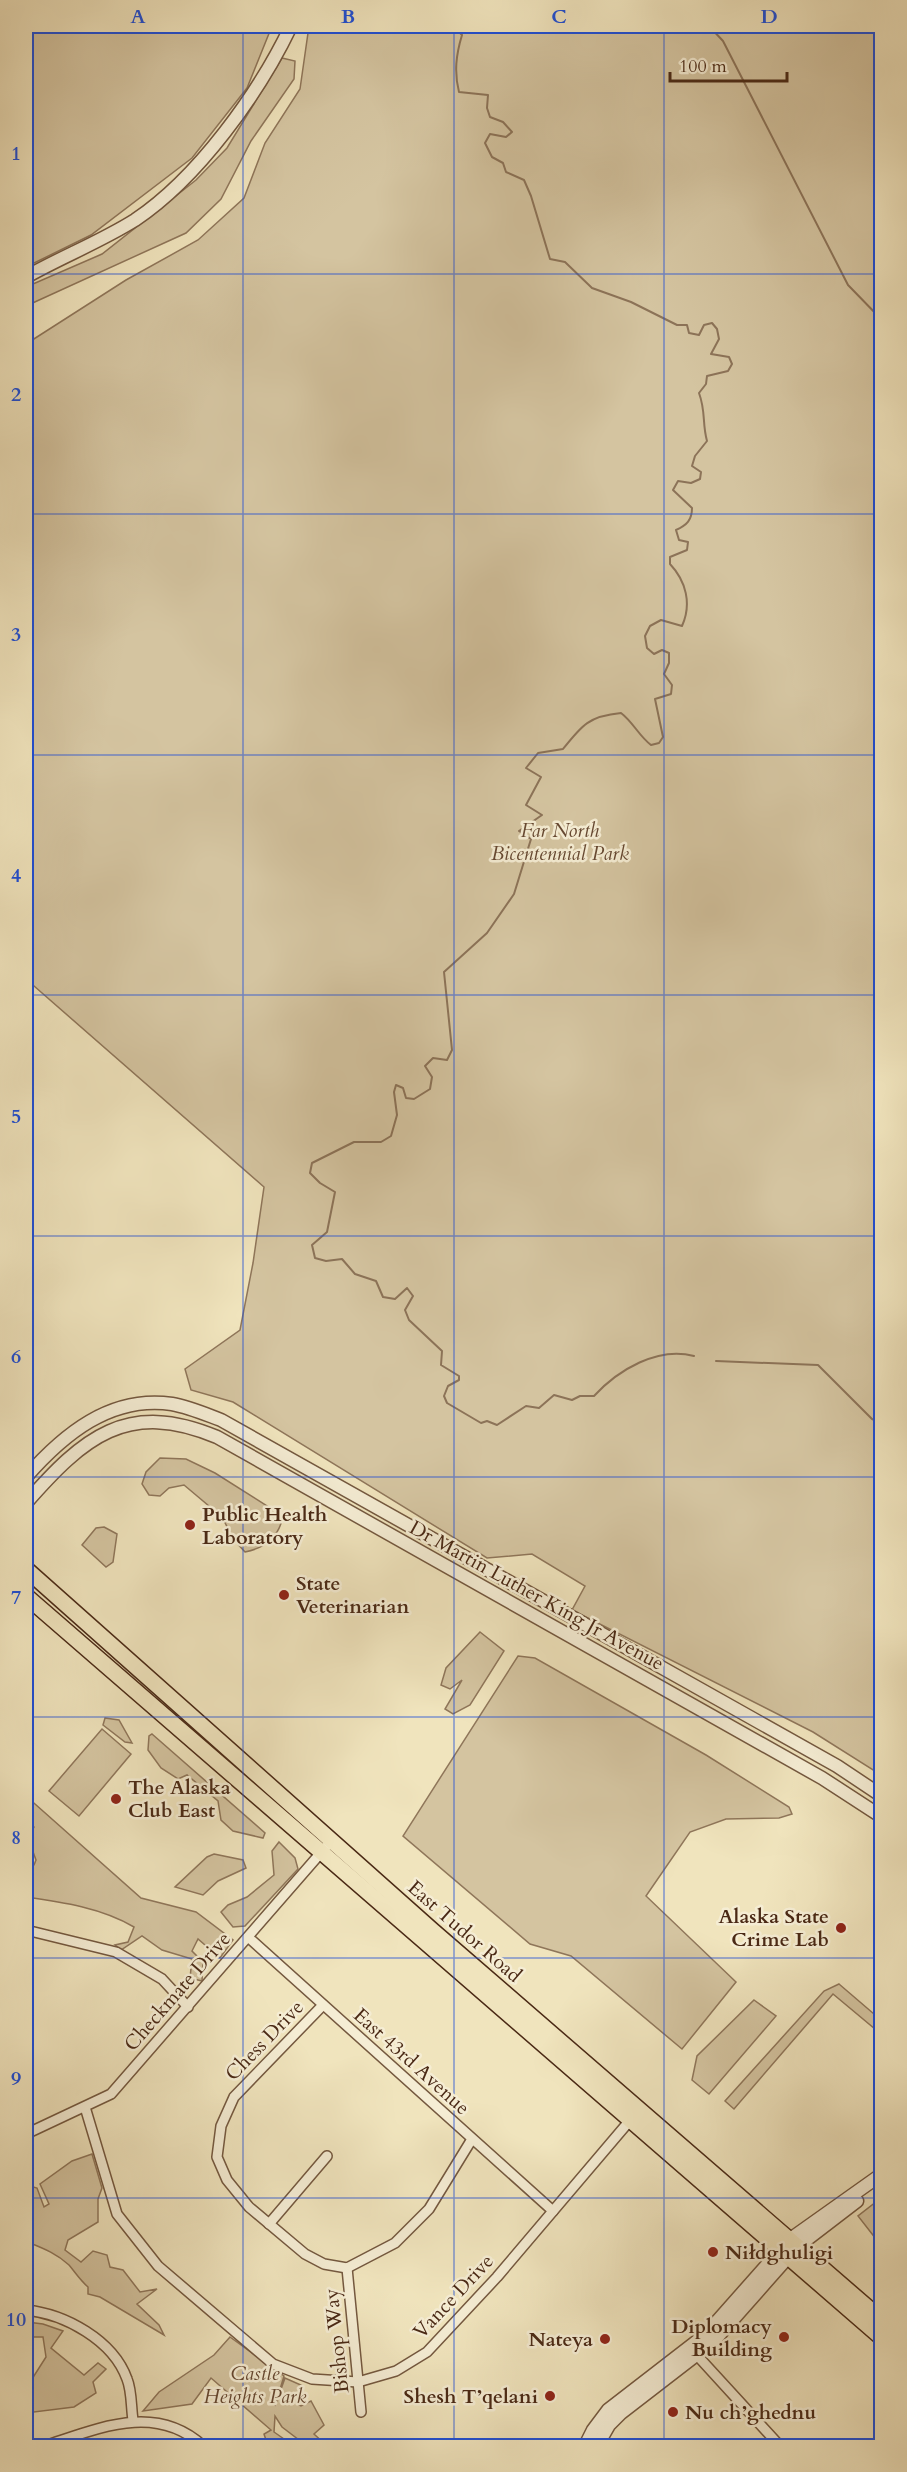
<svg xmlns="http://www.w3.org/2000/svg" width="907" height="2472" font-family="Cardo,serif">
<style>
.green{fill:#d4c4a0;stroke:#8f765a;stroke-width:1.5}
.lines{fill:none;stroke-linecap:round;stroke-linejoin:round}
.stream{stroke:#8c7358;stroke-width:2}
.minor-casing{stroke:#74583f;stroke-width:12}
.tertiary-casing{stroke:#74583f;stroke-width:15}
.primary-casing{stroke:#4a2915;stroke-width:18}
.minor{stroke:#f5edd4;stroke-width:9}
.tertiary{stroke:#f5edd4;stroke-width:12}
.primary{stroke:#f0e4bd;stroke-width:15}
.grid{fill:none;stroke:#1d4ed8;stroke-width:1.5;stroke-opacity:0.55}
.poi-dot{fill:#8f2418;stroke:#f5edd4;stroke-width:2}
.labels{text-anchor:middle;stroke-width:5;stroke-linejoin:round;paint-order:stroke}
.park-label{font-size:20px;font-style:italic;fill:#664831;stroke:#f5edd4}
.poi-label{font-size:20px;font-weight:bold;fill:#4a2915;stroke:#f5edd4;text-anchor:start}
.street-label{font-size:20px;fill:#4a2915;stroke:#f5edd4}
.neatline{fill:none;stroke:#1d4ed8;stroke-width:2}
.grid-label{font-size:20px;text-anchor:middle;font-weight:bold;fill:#1d4ed8}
</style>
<rect width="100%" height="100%" fill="#f0e4bd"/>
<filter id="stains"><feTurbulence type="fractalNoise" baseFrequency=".00333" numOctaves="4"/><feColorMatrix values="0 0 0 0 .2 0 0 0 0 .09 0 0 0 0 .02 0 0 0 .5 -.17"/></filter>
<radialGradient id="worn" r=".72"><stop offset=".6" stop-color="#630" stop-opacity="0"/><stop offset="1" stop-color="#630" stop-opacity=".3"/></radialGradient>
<!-- green -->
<g class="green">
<path d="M26,26h246l-25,62 -55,70 -101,77 -65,32z"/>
<path d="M309,26h572v1749l-68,-43 -241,-122 13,-24 -53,-32 -45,4 -254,-156 -42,-12 -6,-21 55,-39 13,-67 11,-76 -238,-208v-635l100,-64 72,-40 46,-42 21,-55 35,-54z"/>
<path d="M282,58l13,3 -1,18 -43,62 -30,58 -35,34 -160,73v-19l76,-33 94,-74 31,-32z"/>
<path d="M160,1458l26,1 29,14 68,43c-4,21 -18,32 -38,36l-11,-12 -12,-23 -38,-32 -15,3 -9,8 -11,-1 -7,-11 4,-12z"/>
<path d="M104,1527l13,7 -4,28 -7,5 -24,-22 14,-17z"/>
<path d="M480,1632l24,19 -34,54 -17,9 -8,-5 17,-29 -12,9 -9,-4 5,-17z"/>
<path d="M518,1656l17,2 171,97 83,52 3,7 -13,4 -53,1 -36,13 -44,64 90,86 -54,67 -111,-93 -41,-12 -127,-108z"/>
<path d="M105,1718l14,2 13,23 -7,-1 -22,-17z"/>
<path d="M102,1729l29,25 -52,62 -30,-25z"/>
<path d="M152,1734l113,99 -2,5 -30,-7 -12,-11 -3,-19 -31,-26 -9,4 -17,-11 -13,-18 1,-14z"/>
<path d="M26,1796l115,102 55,14 37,28 -13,18 -22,-19 -6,12 11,11 -1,19 -12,-3 2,-19 -30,-9 -20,-14 -21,14 -6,-5 13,-3 6,-15c-32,-19 -72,-25 -108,-30v-29l8,-3 2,-5 -8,-22 6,-11 -8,-10z"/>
<path d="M279,1842l16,16 3,11 -53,57 -12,1 -12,-15 7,-7 19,-8 27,-22 -2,-24z"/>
<path d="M214,1854l29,6 3,8 -28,13 -15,14 -28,-8 32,-30z"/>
<path d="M839,1984l42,36v14l-48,-40 -99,115 -9,-8 99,-110z"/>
<path d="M754,2000l22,16 -67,78 -17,-14 5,-24z"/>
<path d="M92,2154l10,34 -4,11v23l-30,18 -3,10 16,12 12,-11 14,4 3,12 13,3 17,22 17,-3 -20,15 22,21 5,10 -64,-38 -12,-3v-7c-8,-7 -13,-15 -19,-22 -12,-11 -24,-16 -39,-22l-4,7v-60l4,-4 7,2 7,19 5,-3 -9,-20 32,-23z"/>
<path d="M881,2198v42l-5,-1 -18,-23z"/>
<path d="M27,2322l16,2 20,7 -12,17 33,27 14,-12 8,6 -13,13 3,11 -22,14 -48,6v-33l6,-1 14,-22 -3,-20h-17z"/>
<path d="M230,2337l54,39 -9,30 10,-28 18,8 -4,19 2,1 10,-5 13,24 -10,9 13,12h-20l-25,-19 -7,-11 -1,16 20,14h-26l-4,-12 7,-4 -60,-52 -19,26 -49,7 16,-19 55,-37z"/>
</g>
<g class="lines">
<!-- stream -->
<g class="stream">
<path d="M453,26l9,9c-6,20 -8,37 -3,57l29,3 -1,13 3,9 13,5 9,10 -6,5 -16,-3 -5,9 7,14 11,6 3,9 18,8 7,16 19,63 15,3 27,26 39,14 46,23h10l2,8 10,2 5,-10 8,-2 5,6 2,10 -8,15 18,3 3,7 -4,7 -21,5 -1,8 -7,9c7,19 3,30 8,48l-12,15 -3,10 9,6 -1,7 -9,4 -13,-2 -5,9 19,18c0,12 -5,17 -16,22l3,10 9,2 -1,8 -17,7v7c16,17 22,40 12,62l-21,-6 -11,6 -5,10 2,12 7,6 8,-4 7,3v10l-5,11 8,11 -1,9 -16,5 8,38 -4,6 -8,2c-12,-9 -18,-23 -30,-32 -32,3 -39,12 -58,36l-25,4 -12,15 15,9 -15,28 16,10 -23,16 12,8 -17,55 -27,39 -43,39 8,78 -5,10 -14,-2 -8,8 7,11 -2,12 -16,10 -8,-1 -3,-10 -7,-3 -2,7 3,23 -6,21 -10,6h-27l-42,21 -2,10 10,10 15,9 -8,40 -15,13 3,13 11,3 16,-2 13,15 21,7 7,16 12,2 12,-11 6,8 -8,14 4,10 33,31 -1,14 18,11v4l-11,6 -4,10 3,7 34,20 6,-2 10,4 29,-19 13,2 15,-13 18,5 8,-4h14c24,-26 64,-50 100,-40"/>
<path d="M709,26l14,15 125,244 34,35"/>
<path d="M716,1361l102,4 54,54 10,4"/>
</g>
<!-- minor casing -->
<g class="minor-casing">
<g id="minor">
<path d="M26,1930l90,22 46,27 26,28"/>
<path d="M248,1937l305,274"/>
<path d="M323,2005l-89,92 -13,29 -4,31 10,23 22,27 56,47 19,10 23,4 48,-25 34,-34 43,-70"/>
<path d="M85,2107l32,107 41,52 115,98 39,15 46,3 38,-11 31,-19 70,-75 135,-159"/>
<path d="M26,2134l85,-40 221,-254"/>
<path d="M269,2224l58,-68"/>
<path d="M347,2268l14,144"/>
<path d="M26,2310c39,4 87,30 101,69 5,12 4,29 6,41"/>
<path d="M694,2352l86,94"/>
<path d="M44,2446c53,-17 111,-44 159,0"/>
</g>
</g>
<!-- tertiary casing -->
<g class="tertiary-casing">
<g id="tertiary">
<path d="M26,277c35,-20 74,-35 109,-57 63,-42 124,-127 156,-194"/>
<path d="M26,1477c37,-42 84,-82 146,-73 17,3 33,10 49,16l616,346 45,30"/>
<path d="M26,1503c57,-65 101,-104 191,-66l605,341 60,39"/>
<path d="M585,2446l8,-16 15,-20 97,-75 84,-95 93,-66"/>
<path d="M597,2446l12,-21 12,-12 92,-71 84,-95 60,-46"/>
</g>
</g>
<!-- primary casing -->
<g class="primary-casing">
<g id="primary">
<path d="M26,1569l407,362 449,389"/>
<path d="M26,1596l856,742"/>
</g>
</g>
<!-- minor -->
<use href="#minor" class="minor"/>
<!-- tertiary -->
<use href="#tertiary" class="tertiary"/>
<!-- primary -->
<use href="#primary" class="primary"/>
</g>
<!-- grid -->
<path class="grid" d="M243,26v2420M454,26v2420M664,26v2420M26,274h856M26,514h856M26,755h856M26,995h856M26,1236h856M26,1477h856M26,1717h856M26,1958h856M26,2198h856"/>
<!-- markers -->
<g class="poi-dot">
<circle cx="190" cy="1525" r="6"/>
<circle cx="284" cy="1595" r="6"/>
<circle cx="116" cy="1799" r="6"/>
<circle cx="841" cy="1928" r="6"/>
<circle cx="713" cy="2252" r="6"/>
<circle cx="784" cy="2337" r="6"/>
<circle cx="605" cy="2339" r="6"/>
<circle cx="550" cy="2396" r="6"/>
<circle cx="673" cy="2412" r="6"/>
</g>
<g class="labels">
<!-- park labels -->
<g class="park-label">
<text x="560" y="837">Far North<tspan x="560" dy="23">Bicentennial Park</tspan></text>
<text x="255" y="2380">Castle<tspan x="255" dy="23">Heights Park</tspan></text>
</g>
<!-- poi labels -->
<g class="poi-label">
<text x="202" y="1521">Public Health<tspan x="202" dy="23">Laboratory</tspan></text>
<text x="296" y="1590">State<tspan x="296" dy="23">Veterinarian</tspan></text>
<text x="128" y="1794">The Alaska<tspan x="128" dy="23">Club East</tspan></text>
<text x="829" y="1923" text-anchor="end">Alaska State<tspan x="829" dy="23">Crime Lab</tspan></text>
<text x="725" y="2259">Niłdghuligi</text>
<text x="772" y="2333" text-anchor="end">Diplomacy<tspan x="772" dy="23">Building</tspan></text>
<text x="593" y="2346" text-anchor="end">Nateya</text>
<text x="538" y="2403" text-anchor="end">Shesh T’qelani</text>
<text x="685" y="2419">Nu ch’ghednu</text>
</g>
<!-- street labels -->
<g class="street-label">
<text transform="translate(537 1595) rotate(29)" y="7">Dr Martin Luther King Jr Avenue</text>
<text transform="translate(465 1931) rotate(41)" y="7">East Tudor Road</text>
<text transform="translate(177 1991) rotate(-49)" y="7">Checkmate Drive</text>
<text transform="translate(264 2040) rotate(-46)" y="7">Chess Drive</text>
<text transform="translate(412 2061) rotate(42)" y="7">East 43rd Avenue</text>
<text transform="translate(453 2296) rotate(-47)" y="7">Vance Drive</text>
<text transform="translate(336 2341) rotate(-96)" y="7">Bishop Way</text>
</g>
</g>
<!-- margin -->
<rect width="907" height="2472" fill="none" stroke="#f0e4bd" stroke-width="66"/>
<!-- scale -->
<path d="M670 72v9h117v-9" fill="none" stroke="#4a2915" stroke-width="3"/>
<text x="679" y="72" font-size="18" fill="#4a2915" stroke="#f5edd4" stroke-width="4.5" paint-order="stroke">100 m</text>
<rect x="33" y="33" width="841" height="2406" class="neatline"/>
<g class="grid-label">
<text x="138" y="23">A</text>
<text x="348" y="23">B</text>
<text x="559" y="23">C</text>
<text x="769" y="23">D</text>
<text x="16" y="160">1</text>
<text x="16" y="401">2</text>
<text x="16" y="641">3</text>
<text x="16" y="882">4</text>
<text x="16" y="1123">5</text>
<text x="16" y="1363">6</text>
<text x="16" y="1604">7</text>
<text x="16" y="1844">8</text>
<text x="16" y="2085">9</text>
<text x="16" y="2326">10</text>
</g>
<rect width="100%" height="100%" filter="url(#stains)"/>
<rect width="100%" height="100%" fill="url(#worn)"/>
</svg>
